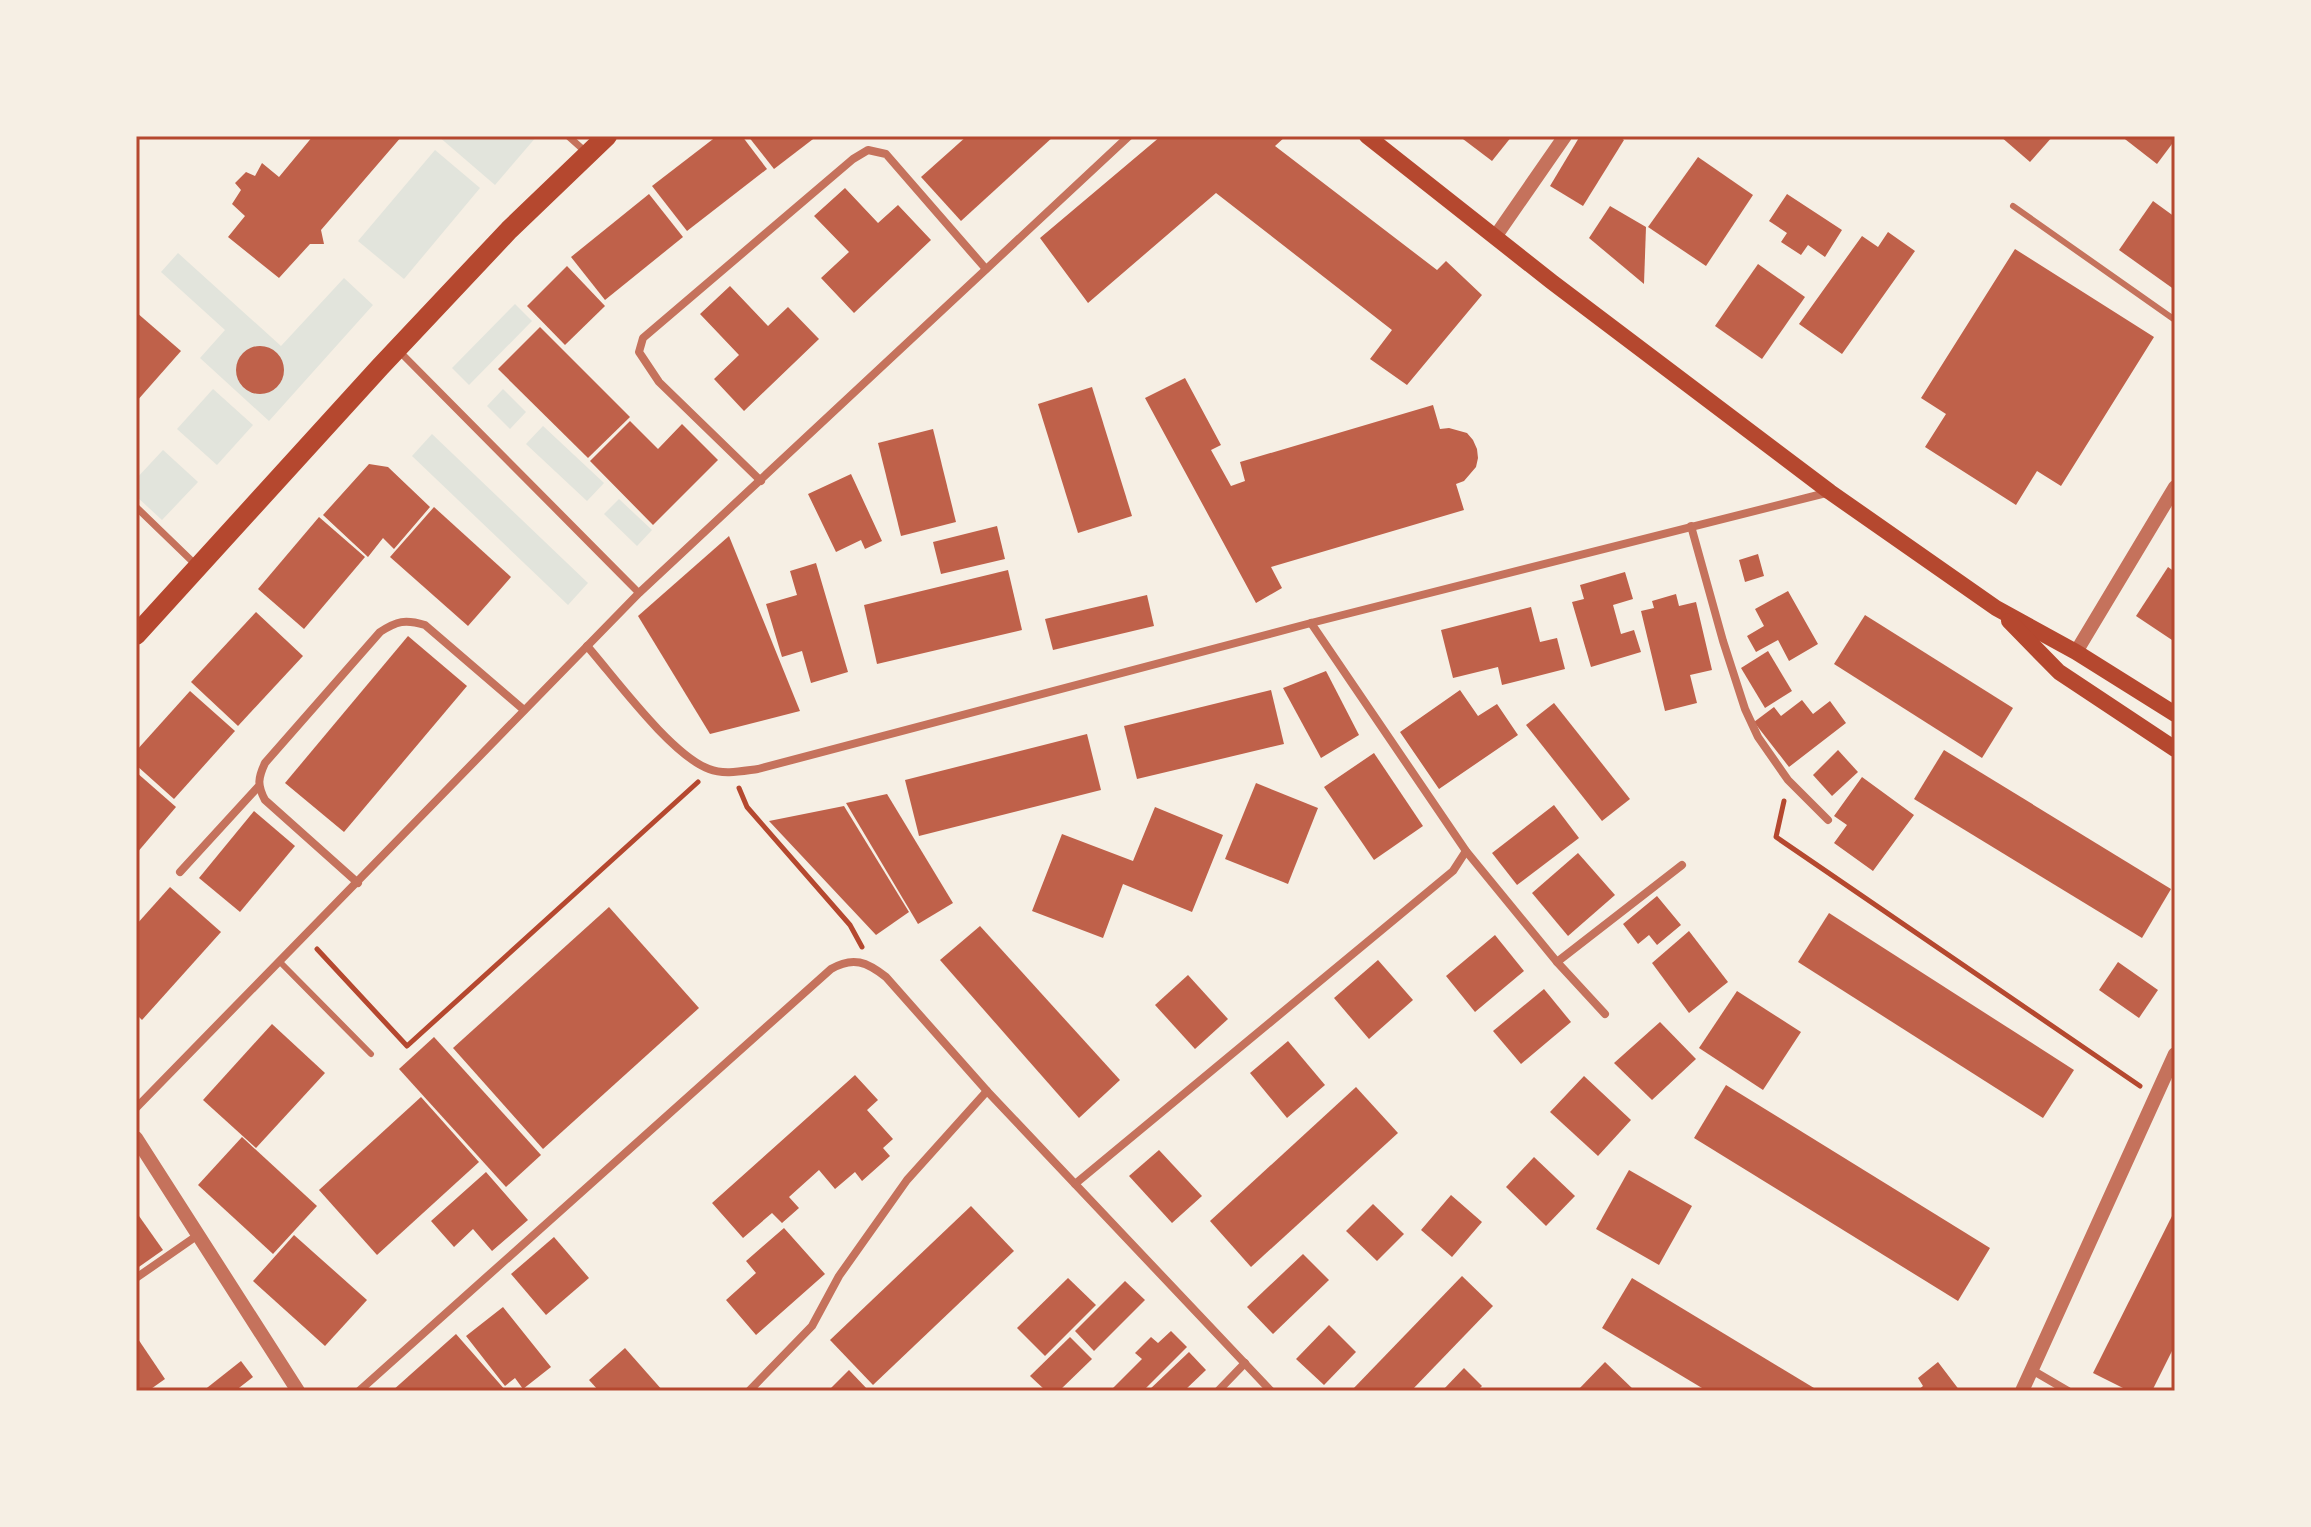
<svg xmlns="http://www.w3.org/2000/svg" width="2311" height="1527" font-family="'Libre Baskerville',serif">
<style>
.green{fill:#e2e4dc}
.building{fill:#bf614a}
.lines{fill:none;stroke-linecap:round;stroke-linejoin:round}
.path{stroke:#b5482f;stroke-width:5}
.service{stroke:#c5725c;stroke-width:6}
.pedestrian{stroke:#c5725c;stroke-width:7}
.minor{stroke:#c5725c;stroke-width:8}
.tertiary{stroke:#c5725c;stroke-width:14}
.secondary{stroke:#b5482f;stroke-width:16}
.primary{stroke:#b5482f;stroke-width:20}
.neatline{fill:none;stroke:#b5482f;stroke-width:3}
</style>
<rect width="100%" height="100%" fill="#f6efe4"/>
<!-- green -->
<g class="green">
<path d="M438,136h99l-42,49z"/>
<path d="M435,150l45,38 -76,91 -46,-38z"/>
<path d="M178,253l103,93 63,-68 29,27 -104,116 -69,-63 25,-28 -64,-58z"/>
<path d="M515,304l17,17 -63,64 -17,-17z"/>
<path d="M213,389l40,36 -36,40 -40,-36z"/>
<path d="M503,389l23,23 -16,17 -23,-23z"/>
<path d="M543,426l61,57 -17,18 -61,-57z"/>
<path d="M432,434l156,149 -20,22 -156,-149z"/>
<path d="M163,450l35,32 -36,38 -26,-24v-17z"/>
<path d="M619,499l33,31 -15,16 -33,-32z"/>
</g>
<!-- building -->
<g class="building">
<path d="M313,136h89l-81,94 3,14h-14l-31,34 -51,-41 17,-21 -13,-12 9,-14 -6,-7 11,-11 9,4 7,-13 17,14z"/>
<path d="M717,136h25l25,33 -80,62 -35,-45z"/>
<path d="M748,136h69l-43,33z"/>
<path d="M967,136h87l-93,85 -40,-44z"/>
<path d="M1161,136h125l-11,10 162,124 9,-9 36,34 -75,90 -37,-26 22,-29 -176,-137 -128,110 -48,-65z"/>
<path d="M1459,136h53l-20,25z"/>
<path d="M1580,136h38l6,4 -41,66 -33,-20z"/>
<path d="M2000,136h53l-23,26z"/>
<path d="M2121,136h54v4l-18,24z"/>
<path d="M1698,157l55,38 -47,71 -58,-39z"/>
<path d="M845,188l33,35 20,-18 33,35 -77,73 -33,-35 28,-26 -35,-36z"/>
<path d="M649,194l34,43 -78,63 -34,-43z"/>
<path d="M1787,194l55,36 -17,27 -17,-12 -7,10 -20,-13 6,-9 -18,-12z"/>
<path d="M2153,201l22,16v73l-56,-40z"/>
<path d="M1610,206l36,21 -2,57 -55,-46z"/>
<path d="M1888,232l27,19 -73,103 -43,-30 63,-88 16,11z"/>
<path d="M2015,249l139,88 -93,149 -24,-15 -21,34 -91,-58 21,-33 -25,-16z"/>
<path d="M1758,264l47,33 -43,62 -47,-33z"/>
<path d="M567,266l38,40 -40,39 -38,-39z"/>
<path d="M730,286l38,40 20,-19 31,32 -75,72 -30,-32 25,-24 -39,-41z"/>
<path d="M136,312l45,39 -45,51z"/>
<path d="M540,327l90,90 -42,41 -90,-89z"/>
<circle cx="260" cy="370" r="24"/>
<path d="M1185,378l36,67 -10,5 20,36 14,-5 -5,-19 193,-57 7,24 9,-1 18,5 6,7 4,9 1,9 -2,9 -12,14 -8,3 8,26 -193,57 11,21 -26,15 -111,-205z"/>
<path d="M1092,387l40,129 -54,17 -40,-129z"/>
<path d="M630,421l28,28 24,-25 36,36 -65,65 -63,-64z"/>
<path d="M933,429l23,93 -55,14 -23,-93z"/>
<path d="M369,464l19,3 42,40 -36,42 -11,-11 -15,19 -45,-42z"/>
<path d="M851,474l31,67 -17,8 -4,-9 -25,12 -28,-58z"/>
<path d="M434,507l77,70 -43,49 -78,-69z"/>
<path d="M319,517l46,40 -61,72 -46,-40z"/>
<path d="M997,526l8,33 -64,15 -8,-32z"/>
<path d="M729,536l71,175 -90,23 -72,-118z"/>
<path d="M1758,554l6,22 -19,6 -6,-22z"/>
<path d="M816,563l32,109 -37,11 -9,-32 -20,6 -16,-53 31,-9 -7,-24z"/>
<path d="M2168,567l7,5v70l-39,-26z"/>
<path d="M1008,570l14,60 -145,34 -13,-59z"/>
<path d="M1625,572l8,27 -20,6 8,29 13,-4 7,22 -50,15 -19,-65 12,-3 -4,-14z"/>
<path d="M1788,591l30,53 -29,17 -11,-21 -22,12 -9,-16 17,-10 -9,-17z"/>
<path d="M1676,594l3,12 17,-4 16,68 -22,5 7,28 -32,8 -24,-100 13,-3 -2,-7z"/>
<path d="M1147,595l7,31 -101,24 -8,-31z"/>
<path d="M1531,607l9,35 17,-4 8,31 -63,16 -4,-18 -45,11 -12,-48z"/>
<path d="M256,612l47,44 -65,70 -47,-44z"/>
<path d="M1865,615l148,93 -31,50 -148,-94z"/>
<path d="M408,636l59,50 -123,146 -59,-49z"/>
<path d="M1768,651l24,40 -27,17 -24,-40z"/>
<path d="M1326,671l33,64 -38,23 -38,-70z"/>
<path d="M1271,690l13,54 -147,35 -13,-53z"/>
<path d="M1460,690l18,26 19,-12 21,31 -79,54 -39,-57z"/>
<path d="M190,691l45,40 -61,68 -38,-34v-14z"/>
<path d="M1802,700l11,14 17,-13 16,22 -57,44 -35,-45 20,-15 7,9z"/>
<path d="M1554,703l76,96 -28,22 -76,-96z"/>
<path d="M1087,734l14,56 -182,46 -14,-56z"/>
<path d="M1838,750l20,22 -26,24 -19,-21z"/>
<path d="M1944,750l227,139 -29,49 -228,-139z"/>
<path d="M1374,753l49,73 -49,34 -50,-73z"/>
<path d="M136,772l40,35 -40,47z"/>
<path d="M1862,777l52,38 -41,56 -39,-28 13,-18 -13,-9z"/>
<path d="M1256,783l62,25 -30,76 -63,-25z"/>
<path d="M887,794l66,109 -35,21 -72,-121z"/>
<path d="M1554,805l25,33 -62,47 -25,-32z"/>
<path d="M844,806l65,106 -33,23 -107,-114z"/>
<path d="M1155,807l68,28 -31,77 -69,-28 -20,54 -71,-27 30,-77 71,27z"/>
<path d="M254,811l41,35 -55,66 -41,-34z"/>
<path d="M1578,853l37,42 -47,41 -36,-43z"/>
<path d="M170,887l51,45 -79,88 -6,-6v-89z"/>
<path d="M1657,896l24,29 -24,20 -8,-10 -11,9 -15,-20z"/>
<path d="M609,907l90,101 -156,141 -90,-101z"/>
<path d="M1829,913l245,157 -31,48 -245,-156z"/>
<path d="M980,926l140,154 -41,38 -139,-158z"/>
<path d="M1689,931l39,51 -39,31 -37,-50z"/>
<path d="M1495,935l29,36 -49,41 -29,-36z"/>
<path d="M1378,960l35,40 -44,39 -35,-41z"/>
<path d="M2118,962l40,28 -19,28 -40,-28z"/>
<path d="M1188,975l40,44 -33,30 -40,-44z"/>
<path d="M1544,989l27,33 -50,42 -28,-33z"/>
<path d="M1737,991l64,41 -38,58 -64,-42z"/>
<path d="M1660,1022l36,37 -44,41 -38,-37z"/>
<path d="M272,1024l53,49 -69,75 -53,-48z"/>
<path d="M434,1037l107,118 -35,32 -107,-118z"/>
<path d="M1288,1041l37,44 -38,33 -37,-45z"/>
<path d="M855,1075l23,25 -11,10 26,29 -10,9 7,8 -28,25 -7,-9 -20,17 -16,-19 -30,27 10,11 -17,15 -10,-10 -29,25 -31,-35z"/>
<path d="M1584,1076l47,44 -33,36 -48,-44z"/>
<path d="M1726,1085l264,163 -32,53 -264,-163z"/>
<path d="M1356,1087l42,46 -147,134 -41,-46z"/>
<path d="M421,1097l58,65 -102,93 -58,-65z"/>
<path d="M242,1137l75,69 -44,48 -75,-69z"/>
<path d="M1159,1150l43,46 -30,27 -43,-47z"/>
<path d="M1534,1157l41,39 -29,30 -40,-39z"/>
<path d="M1629,1170l63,36 -33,59 -63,-36z"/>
<path d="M486,1172l42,48 -36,31 -19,-22 -19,18 -23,-26z"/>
<path d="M1451,1195l31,27 -30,35 -31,-27z"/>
<path d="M1373,1204l31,30 -27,27 -31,-30z"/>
<path d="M971,1206l43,45 -141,134 -43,-45z"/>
<path d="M2175,1210v135l-23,46h-23l-36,-18z"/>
<path d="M139,1216l24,34 -27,19v-50z"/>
<path d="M784,1228l41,46 -69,61 -30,-35 30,-27 -10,-12z"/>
<path d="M294,1235l73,65 -42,46 -72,-65z"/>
<path d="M554,1237l35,41 -43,37 -35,-41z"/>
<path d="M1303,1254l26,26 -56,54 -26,-27z"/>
<path d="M1462,1276l31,30 -82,85h-60z"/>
<path d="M1068,1278l28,27 -51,51 -28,-28z"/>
<path d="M1632,1278l187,113h-112l-105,-63z"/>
<path d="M1125,1281l20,19 -51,51 -19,-20z"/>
<path d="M503,1307l48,60 -28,22 -8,-11 -10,8 -39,-50z"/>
<path d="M1329,1325l27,27 -32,33 -28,-26z"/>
<path d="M1171,1331l16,16 -44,44h-33l32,-32 -7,-6 16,-16 7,6z"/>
<path d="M456,1334l50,57h-114z"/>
<path d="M136,1336l29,43 -17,12h-12z"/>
<path d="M1070,1337l22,22 -33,32h-13l-16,-15z"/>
<path d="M625,1348l38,43h-64l-10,-11z"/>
<path d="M1189,1352l17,18 -22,21h-36z"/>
<path d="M241,1361l12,16 -18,14h-32z"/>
<path d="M1605,1362l30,29h-58z"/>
<path d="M1938,1362l22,29h-43l6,-5 -5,-8z"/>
<path d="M1464,1368l18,18 -5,5h-35z"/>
<path d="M849,1370l20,21h-41z"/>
</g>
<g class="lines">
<!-- path -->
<g class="path">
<path d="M739,788l8,19 103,118 12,22"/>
<path d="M1784,801l-8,36 364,249"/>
<path d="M317,949l90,97 291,-264"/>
</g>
<!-- service -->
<g class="service">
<path d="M2013,206l162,114"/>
<path d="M280,962l91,92"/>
</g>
<!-- pedestrian -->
<g class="pedestrian">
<path d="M568,136l19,17"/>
<path d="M398,350l241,243"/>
<path d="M136,507l60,58"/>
</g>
<!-- minor -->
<g class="minor">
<path d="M761,481l-102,-99 -20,-30 4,-14 210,-179 15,-9 18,4 100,115"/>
<path d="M1691,526l32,115 22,68 13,28 30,43 40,40"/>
<path d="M1311,623l155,228 91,111 48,52"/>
<path d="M587,646c28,32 84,109 122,123 15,6 33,2 49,0l553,-146 519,-131"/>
<path d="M180,872l78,-85"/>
<path d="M358,883l-93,-83c-8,-15 -7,-22 0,-37l115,-131c17,-11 25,-13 45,-7l99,85"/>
<path d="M1557,962l125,-97"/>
<path d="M136,1108l503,-515 490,-457"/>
<path d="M1075,1184l378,-313 13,-20"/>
<path d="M136,1278l62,-43"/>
<path d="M2032,1370l36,21"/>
<path d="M359,1391l472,-422c22,-13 36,-7 55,8l101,114 284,300"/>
<path d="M749,1391l63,-65 27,-50 68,-96 80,-89"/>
<path d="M1218,1391l27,-28"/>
</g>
<!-- tertiary -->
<g class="tertiary">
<path d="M1495,237l70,-101"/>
<path d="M2076,652l99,-165"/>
<path d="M136,1138l162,253"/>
<path d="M2022,1391l153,-337"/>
</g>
<!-- secondary -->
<g class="secondary">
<path d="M1367,136l185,146 278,210 166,116 80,44 99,62"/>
<path d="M2009,621l50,51 116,77"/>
</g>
<!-- primary -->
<path class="primary" d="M136,635l244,-268 129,-137 98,-94"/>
</g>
<!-- border -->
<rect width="2311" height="1527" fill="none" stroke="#f6efe4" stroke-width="276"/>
<rect x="138" y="138" width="2035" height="1251" class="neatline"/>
</svg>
